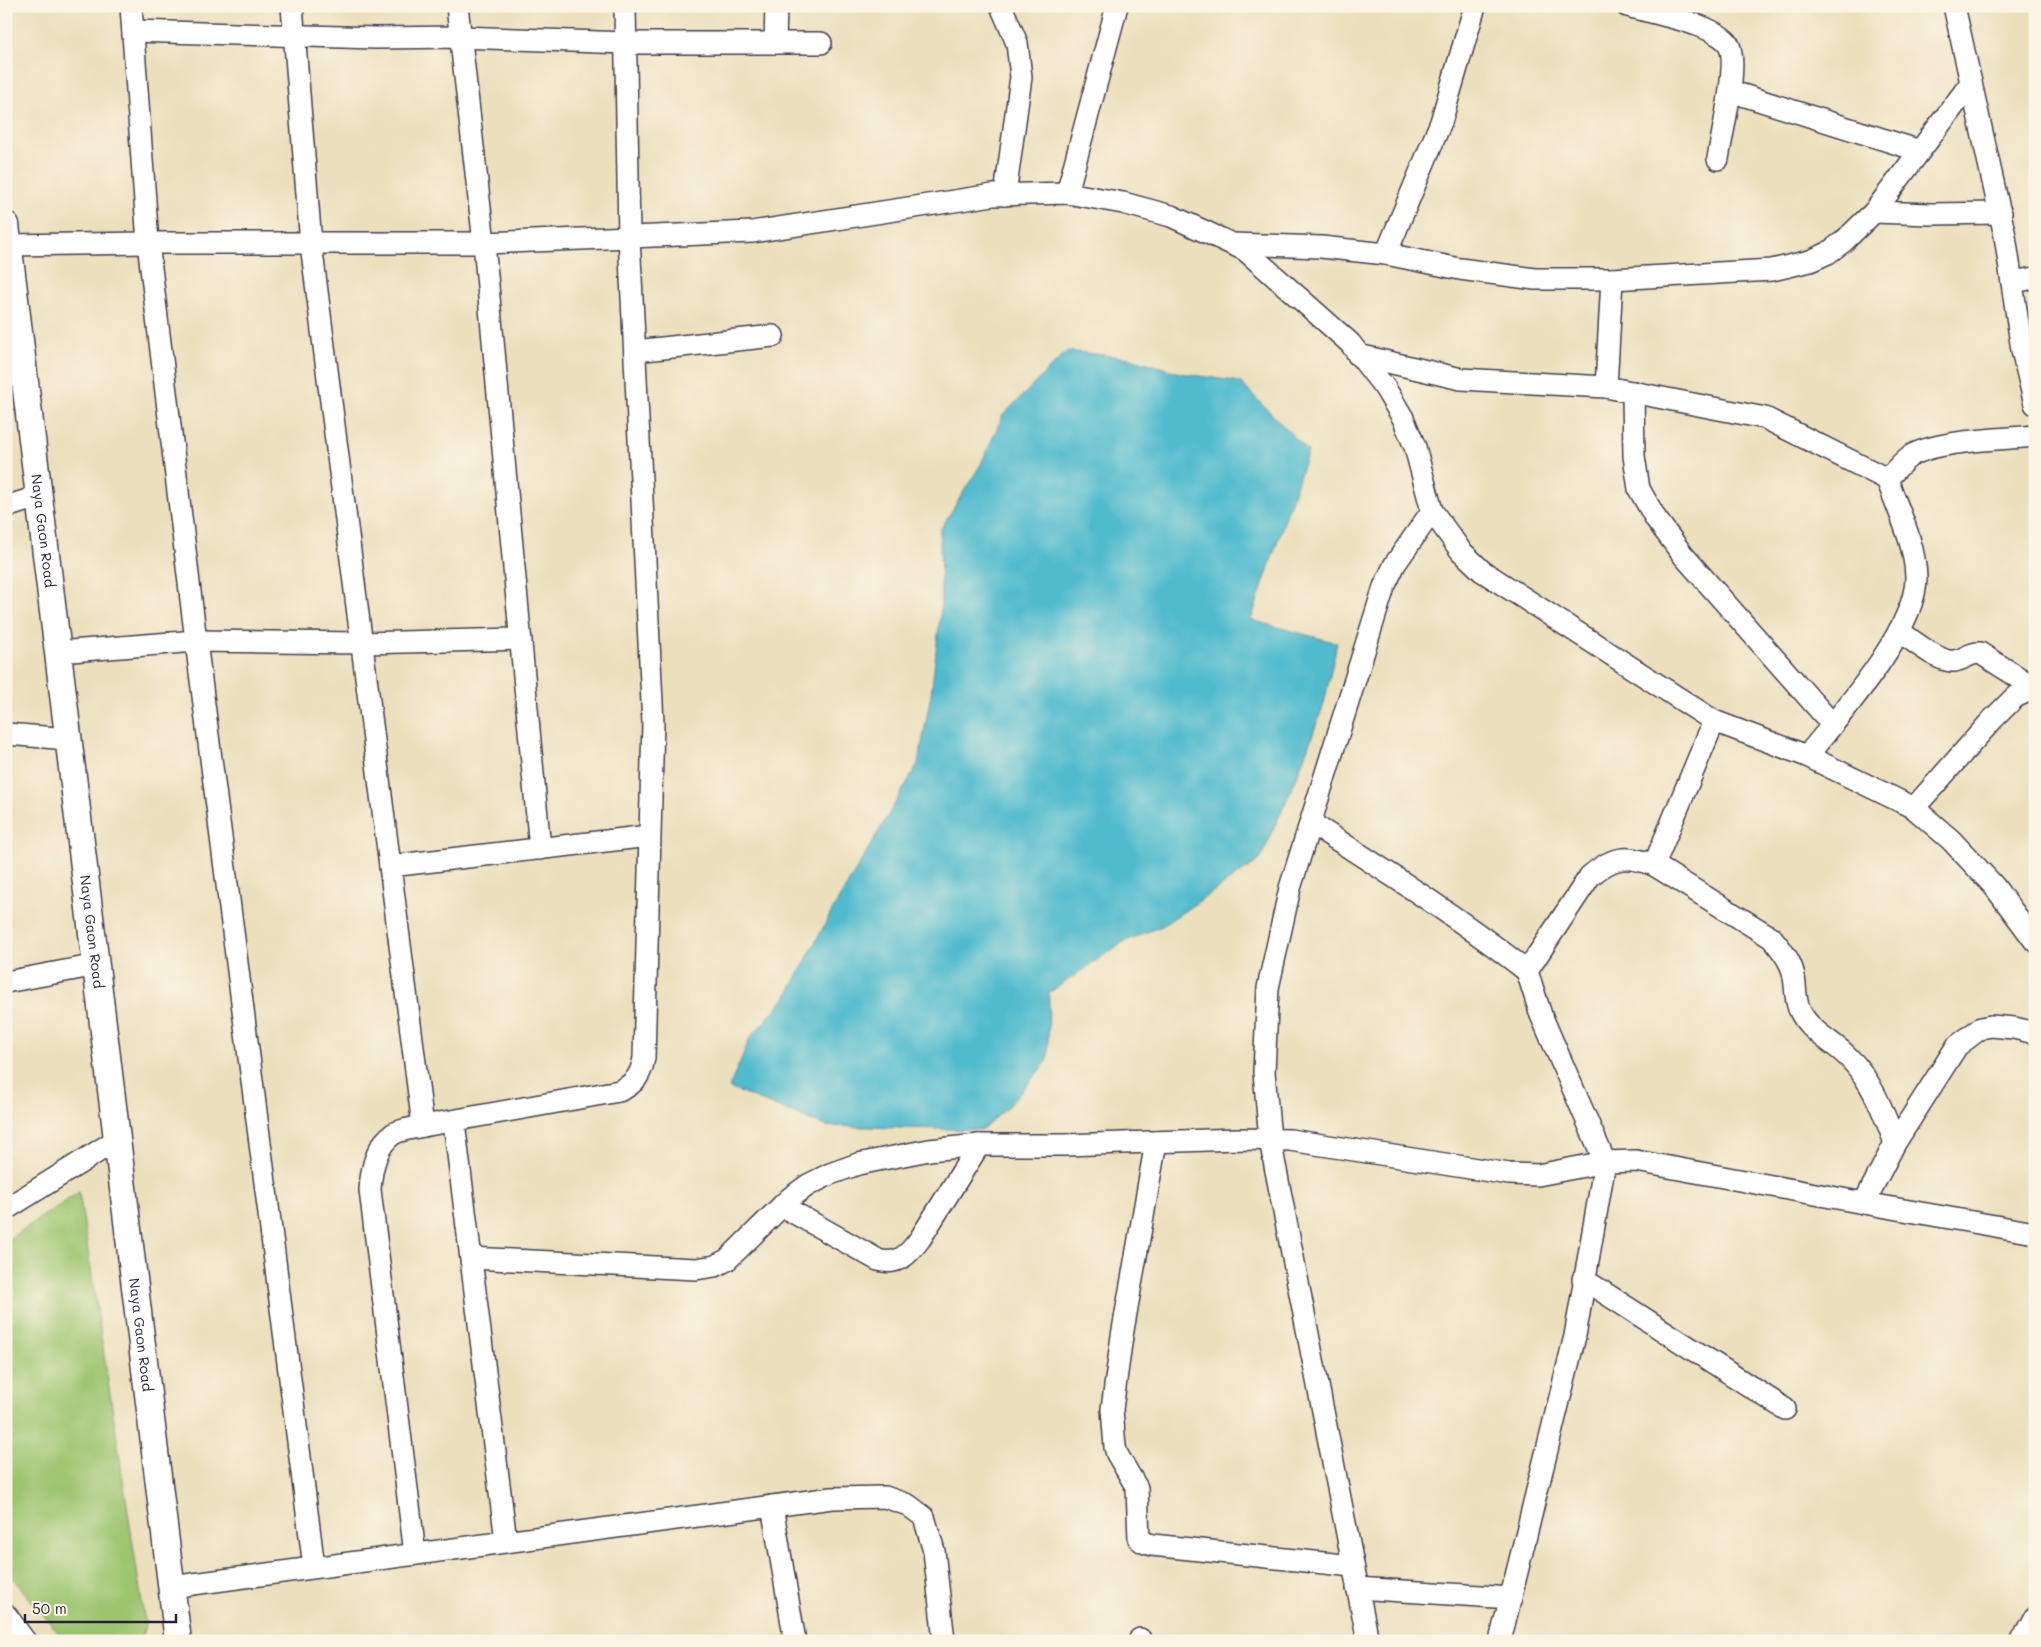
<svg xmlns="http://www.w3.org/2000/svg" width="2041" height="1647" font-family="Mali,sans-serif">
<style>
.green{fill:#9dc570;stroke:#607456}
.water{fill:#51bbce;stroke:#3a6e84}
.lines{fill:none;stroke-linecap:round;stroke-linejoin:round}
.minor-casing{stroke:#403e4e;stroke-width:24}
.major-casing{stroke:#403e4e;stroke-width:29}
.minor{stroke:#fff;stroke-width:21}
.major{stroke:#fff;stroke-width:26}
.labels{text-anchor:middle;stroke-width:4;stroke-linejoin:round;paint-order:stroke}
.street-label{font-size:14px;fill:#22223b;stroke:#fcf5e5}
</style>
<rect width="100%" height="100%" fill="#fcf5e5"/>
<filter id="ink" filterUnits="userSpaceOnUse"><feTurbulence type="fractalNoise" baseFrequency=".02" numOctaves="2"/><feDisplacementMap in="SourceGraphic" scale="10" xChannelSelector="R" yChannelSelector="G"/><feConvolveMatrix kernelMatrix="1 2 1 2 8 2 1 2 1" color-interpolation-filters="sRGB"/></filter>
<filter id="wash" filterUnits="userSpaceOnUse"><feTurbulence type="fractalNoise" baseFrequency=".0096" numOctaves="4" result="noise"/><feDisplacementMap in="SourceGraphic" scale="20" xChannelSelector="R" yChannelSelector="G"/><feGaussianBlur stdDeviation="1.12" result="paint"/><feColorMatrix in="noise" values="0 0 0 0 0 0 0 0 0 0 0 0 0 0 0 0 0 1.4 0 .05"/><feComposite in="paint" operator="in"/></filter>
<g filter="url(#wash)">
<rect width="100%" height="100%" fill="#ebdfbc"/>
<!-- green -->
<path class="green" d="M79,1192l66,431 -3,18h-77l-59,-71v-329z"/>
<!-- water -->
<path class="water" d="M1067,351l64,7 49,15 60,9 68,69 -57,169 86,23 -13,61 -28,75 -36,81 -98,66 -39,16 -74,51 -1,67 -39,46 -27,24 -157,-4 -96,-38 21,-50 37,-42 44,-83 87,-149 13,-69 10,-87 -1,-78 41,-66 22,-49z"/>
</g>
<g filter="url(#ink)">
<g class="lines">
<!-- minor casing -->
<g class="minor-casing">
<g id="minor">
<path d="M131,6l17,237 48,398 118,926"/>
<path d="M292,6l19,238 112,882"/>
<path d="M457,6l27,237 56,606"/>
<path d="M1001,6l16,37 4,34 -16,118"/>
<path d="M1627,6c25,7 83,17 100,36 14,16 -6,95 -9,117"/>
<path d="M1954,6l51,230 17,114 13,54"/>
<path d="M133,31l243,7 84,-1 166,6h195"/>
<path d="M775,43l1,-37"/>
<path d="M1730,91l190,60"/>
<path d="M1067,193l50,-187"/>
<path d="M1874,212l57,2 70,-1"/>
<path d="M1232,244l89,3 65,7 74,15 75,10h77l160,-9 38,-9 18,-8 16,-12 30,-29 97,-129"/>
<path d="M6,245l142,-2h336l268,-11 241,-37 74,-2 56,10 48,13 74,34 105,93 35,45 18,30 12,29 17,64 29,40 21,20 232,150 93,35 107,52 37,32 43,46 41,55"/>
<path d="M1386,254l55,-132 34,-116"/>
<path d="M2012,282l23,-4"/>
<path d="M635,351l138,-15"/>
<path d="M1358,355l103,24 145,8 159,31 122,61"/>
<path d="M1606,387l6,-108"/>
<path d="M1633,392l1,64 5,33 17,30 27,36 149,169"/>
<path d="M6,507l34,-11"/>
<path d="M1899,631c13,9 41,32 55,30 10,-1 16,-9 26,-8l55,35"/>
<path d="M58,652l138,-11 166,2 159,-4"/>
<path d="M6,734l63,5"/>
<path d="M1807,756c33,-41 110,-127 109,-179 -1,-34 -18,-67 -29,-98 7,-7 14,-16 22,-22 25,-17 95,-18 126,-21"/>
<path d="M1914,808l78,-88 23,-23 11,-5h9"/>
<path d="M1311,823c73,47 147,94 216,148"/>
<path d="M1654,865l60,-144"/>
<path d="M390,866l259,-30"/>
<path d="M6,982l91,-17"/>
<path d="M454,1122l52,419"/>
<path d="M1156,1142l-34,194 -10,73 3,38 2,7 20,34 2,51 4,3 9,3 201,21"/>
<path d="M1864,1203l31,-60 62,-97 24,-18 10,-2 23,2 21,5"/>
<path d="M782,1206l96,54c20,6 31,-6 42,-21l59,-94"/>
<path d="M6,1209l112,-70"/>
<path d="M471,1258l225,11 19,-3 12,-6 63,-62 18,-13 22,-11 28,-10 71,-14 50,-5h86l172,-6 53,1 219,34 29,1 67,-13 31,-1 228,42 171,30"/>
<path d="M1583,1279l202,130"/>
<path d="M772,1506l23,135"/>
<path d="M415,1554l-45,-364c1,-19 6,-44 23,-56 8,-5 22,-6 30,-8l196,-35c16,-7 22,-16 25,-33l9,-335 -24,-486 -4,-231"/>
<path d="M171,1587l661,-89 53,-1 23,8 16,12 10,34 10,90"/>
<path d="M1357,1588l154,10"/>
<path d="M6,1615l19,26"/>
<path d="M1140,1641v-2"/>
<path d="M1368,1641l-98,-501 -6,-68 4,-84 22,-100 94,-301 11,-23 37,-53"/>
<path d="M1500,1641l75,-305 30,-174 -64,-147 -14,-44 63,-95c23,-20 37,-21 64,-11l118,73c9,11 20,24 22,39 2,11 1,25 6,34 9,20 32,30 47,45 24,22 37,57 48,87"/>
<path d="M2022,1641l13,-24"/>
</g>
</g>
<!-- major casing -->
<g class="major-casing">
<g id="major">
<path id="s1" d="M6,225l172,1416"/>
</g>
</g>
<!-- minor -->
<use href="#minor" class="minor"/>
<!-- major -->
<use href="#major" class="major"/>
</g>
</g>
<g class="labels">
<!-- street labels -->
<g class="street-label">
<text dy="5" stroke="none"><textPath href="#s1" startOffset="308">Naya Gaon Road</textPath></text>
<text dy="5" stroke="none"><textPath href="#s1" startOffset="712">Naya Gaon Road</textPath></text>
<text dy="5" stroke="none"><textPath href="#s1" startOffset="1118">Naya Gaon Road</textPath></text>
</g>
</g>
<!-- margin -->
<rect width="2041" height="1647" fill="none" stroke="#fcf5e5" stroke-width="25"/>
<!-- scale -->
<path d="M25 1614v8h151v-8" fill="none" stroke="#22223b" stroke-width="2.5"/>
<text x="32" y="1614" font-size="15" fill="#22223b" stroke="#fcf5e5" stroke-width="4" paint-order="stroke">50 m</text>
</svg>
